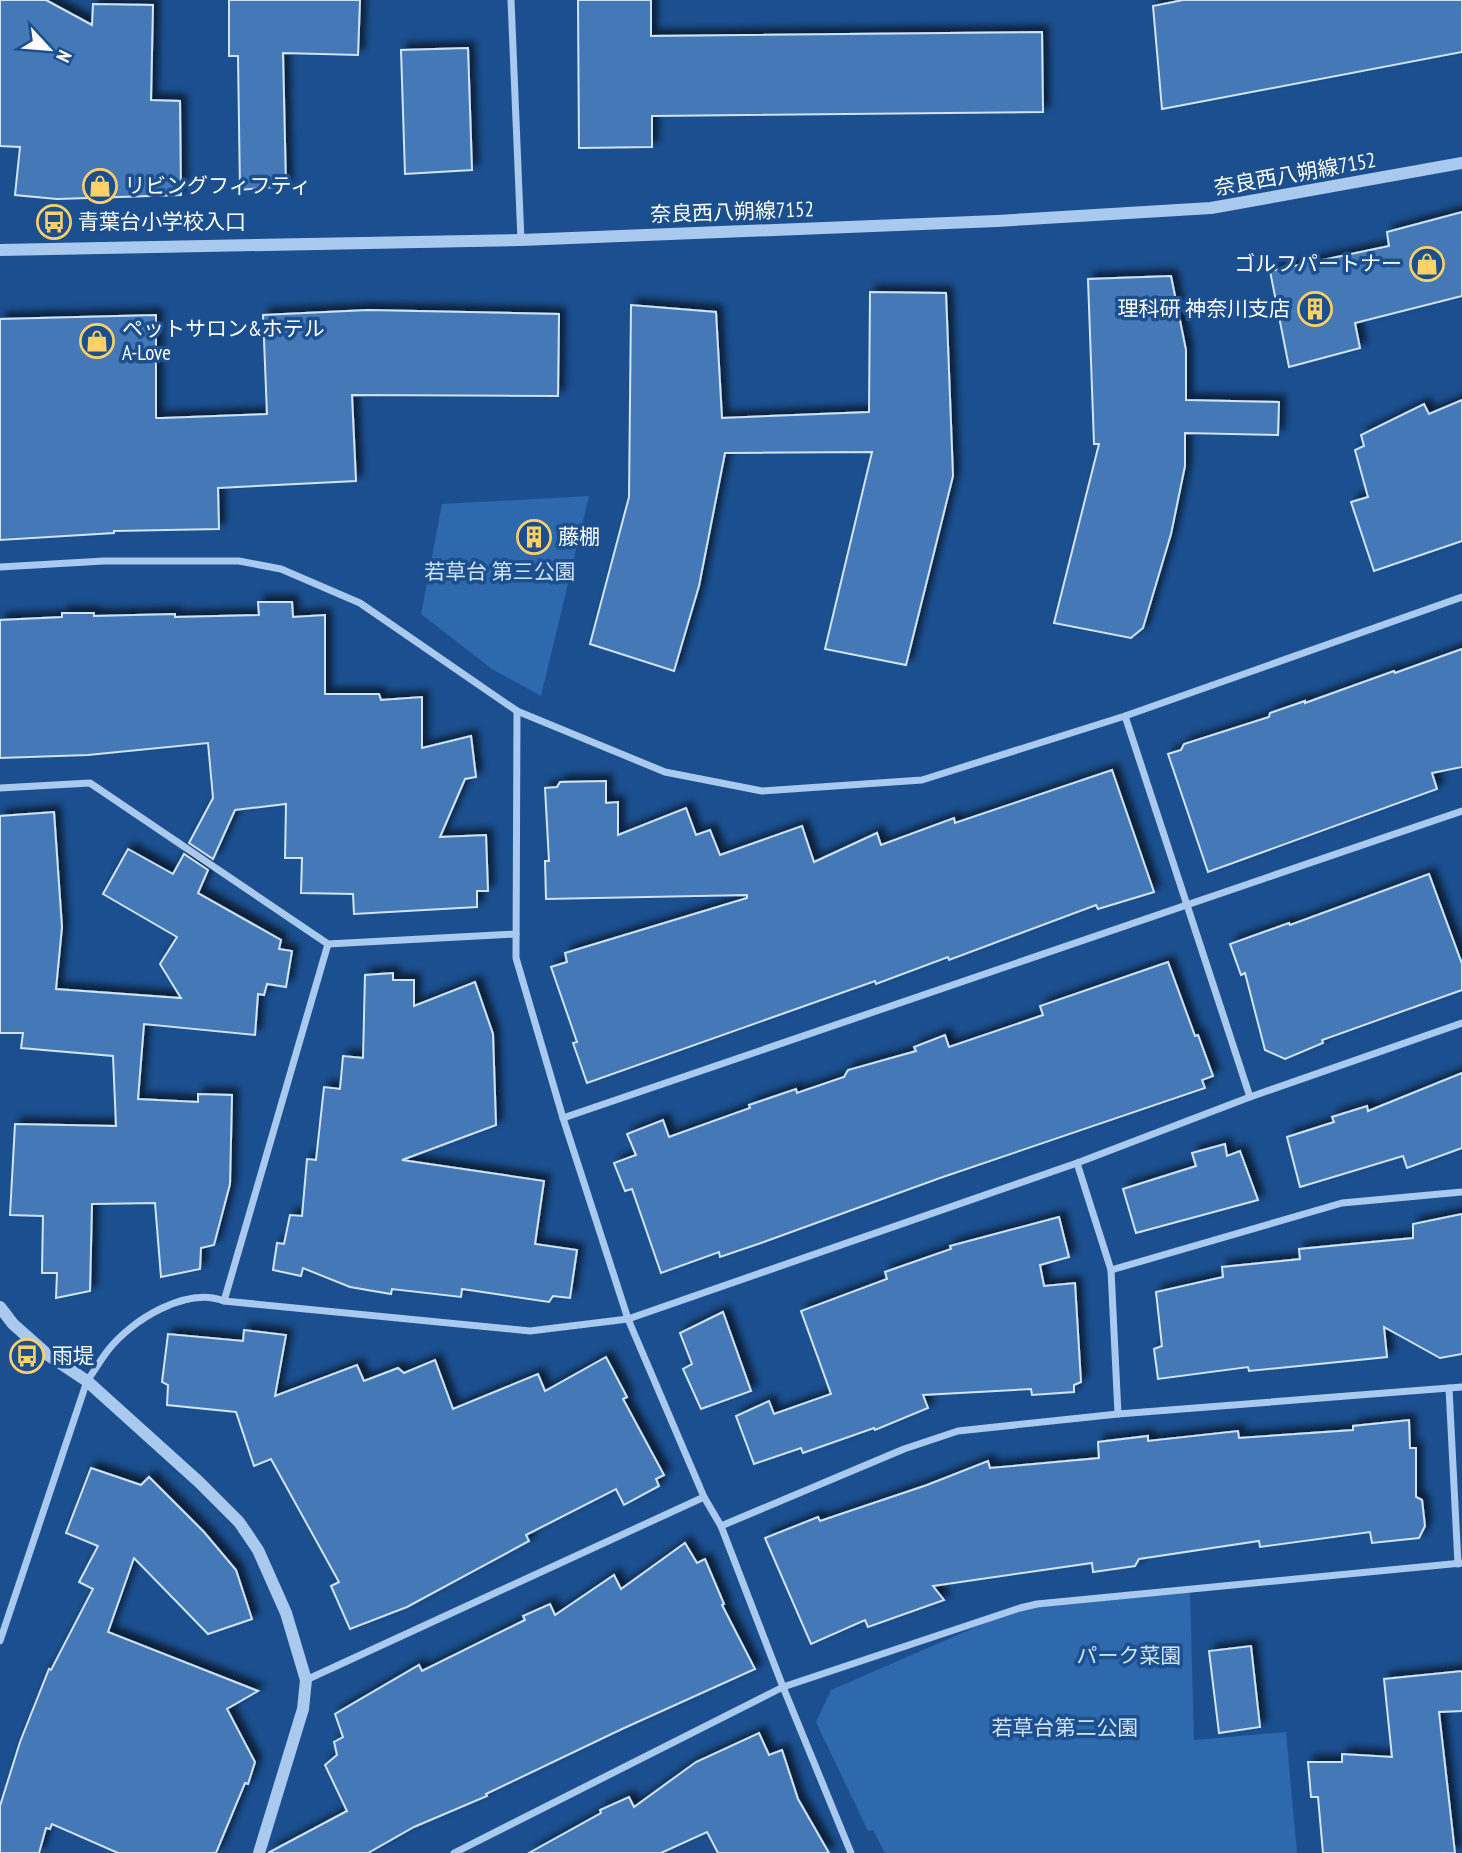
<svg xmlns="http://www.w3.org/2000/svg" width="1462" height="1853" font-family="'PT Sans Narrow','Noto Sans JP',sans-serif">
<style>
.green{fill:#2e69ad}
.building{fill:#4478b7;stroke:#cfe3fa;stroke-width:2;filter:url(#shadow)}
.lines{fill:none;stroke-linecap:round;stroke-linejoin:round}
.minor{stroke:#a9c9ee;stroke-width:7}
.tertiary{stroke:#a9c9ee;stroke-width:12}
.labels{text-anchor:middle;stroke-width:7;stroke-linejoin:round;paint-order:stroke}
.street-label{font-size:21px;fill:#fff;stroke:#1b4f8f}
.poi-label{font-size:21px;fill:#fff;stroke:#1b4f8f;text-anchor:start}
.park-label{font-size:21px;fill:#cfe3fa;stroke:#1b4f8f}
</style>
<defs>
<filter id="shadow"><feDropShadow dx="6" dy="-6" stdDeviation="3.5" flood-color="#0009"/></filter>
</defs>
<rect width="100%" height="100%" fill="#1b4f8f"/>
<!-- green -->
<g class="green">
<path d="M589,496l-48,200 -49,-27 -71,-55 21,-110z"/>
<path d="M1190,1589l4,151 92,-8 11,121h-412l-12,-23 -5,1 -52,-109 15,-32 189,-82z"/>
</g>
<!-- building -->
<g class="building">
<path d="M0,0h46l46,25 1,-21 60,1 -2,95 29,1 1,94 -124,4 -42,-4 5,-48 -20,-1z"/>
<path d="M229,0h131l-2,55 -75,-2 3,133 -46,4 -2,-134h-9z"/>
<path d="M578,0h73v36l391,-4 1,80 -391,4v31l-73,1z"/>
<path d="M1183,0h279v52l-300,57 -9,-103z"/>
<path d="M468,48l4,122 -67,4 -4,-124z"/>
<path d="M1462,212v84l-107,27 5,25 -71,19 -19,-96 119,-25 -2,-14z"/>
<path d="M1171,276l15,74v50l93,2 -1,33 -93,-2v33l-14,68 -28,94 -12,10 -77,-15 45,-179h-5l-6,-165z"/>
<path d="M870,292l76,1 7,183 -47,189 -81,-16 47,-197 -147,1 -26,133 -25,85 -84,-27 39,-147 2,-192 85,7 6,106 147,-6z"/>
<path d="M368,310l191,4 -1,82 -206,-1 4,86 -138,7 1,41 -105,2v2l-114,7v-221l156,-4v103h7l104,-4 -4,-99z"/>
<path d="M1462,400v141l-88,30 -23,-69 17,-5 -13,-47 9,-4 -3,-11 63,-31 5,10z"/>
<path d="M258,602h34l1,15 32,-2v79h54l2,6 41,-3v51l49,-12 5,41 -11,2 -25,58 46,-2 2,56h-11v16l-123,7 -1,-20 -52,-1 1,-35h-17l1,-54 -51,6 -22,49 -24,-16 24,-45 -5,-55 -120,12 -88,3v-138l62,-3v-4h32v3l81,-2v3l84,-2z"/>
<path d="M1462,649v118l-30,6 5,16 -229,83 -40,-118 13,-4 3,-6 85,-27 1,-4 35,-12v2l89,-32 1,2z"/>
<path d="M1112,770l42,122 -56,17 -2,-4 -147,55 -1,-3 -72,27 -1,-3 -288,102 -14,-40 4,-1 -26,-75 16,-5 -2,-9 182,-55v-3l-201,4 -1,-38h4l-4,-73 12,-1 3,-5 46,-1v22l12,-1v33l68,-27 10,27 14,-5 10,25 82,-29 12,36 63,-29 4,12 73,-27 1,5z"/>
<path d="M54,812l8,115 -6,62 125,9 -21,-34 17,-27 -74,-43 25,-45 45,25 11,-20 24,16 -10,23 83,47 -2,9 13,2 -6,36 -19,-3 -3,11 -6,-1 -3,41 -111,-11 -6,75 60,3v-8l34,1 -2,89 -16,61 -13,3 -1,21 -39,8 -6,-74 -63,1 -2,87 -34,7 1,-25h-15l1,-57 -33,-1 5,-91 101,2 -3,-70 -92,-8 2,-15h-23v-217z"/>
<path d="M1429,874l33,90v26l-140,50 1,3 -38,16 -20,-9 -20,-77 -4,2 -11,-31 59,-21 1,2z"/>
<path d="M1168,962l27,74 3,-1 15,41 -11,4 3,8 -265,90 -179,65 -41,14 -1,-5 -58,21 -29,-84 -7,2 -11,-28 22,-8 -9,-21 36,-14 6,17 81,-29 -1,-3 47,-16 1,4 47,-16 4,-7 68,-19 -2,-4 31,-12 4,12 94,-32 -3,-9z"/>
<path d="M393,973v7h21v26l61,-24 18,52 3,91 -94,35 142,21 -9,63 42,6 -7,48 -17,-2 -4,6 -87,-13 -1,8 -69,-8 -1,5 -41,-7 -47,-19 -2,8 -28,-6 4,-27 7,1 6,-29 12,1 5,-57 9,1 8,-73 16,2 3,-33 20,2 2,-83z"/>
<path d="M1462,1073v75l-55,20 -4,-12 -103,31 -13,-50 47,-15 -2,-5 35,-11 1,5z"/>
<path d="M1225,1144l2,12 13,-5 18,49 -122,33 -13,-44 73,-23 -4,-13z"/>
<path d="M1462,1214v140l-22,4 -56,-31 3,30 -138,14 -1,-4 -90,12 -4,-30 8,-3 -6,-54 67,-15 -1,-10 78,-8 -1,-10 114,-11v-14z"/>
<path d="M1059,1217l10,40 -29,8 4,21 31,-3 6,99 -7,3v7l-42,3 -1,-6 -108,6 5,13 -53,22 -1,-2 -71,25 -2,-5 -47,16 -18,-48 33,-15 5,13 57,-20 -30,-83 86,-32 -2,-7 66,-23 -1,-3z"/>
<path d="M723,1312l28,79 -50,18 -18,-40 9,-5 -12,-31z"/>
<path d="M244,1330l42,5 -11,61 82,-31 7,16 34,-13 6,5 31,-13 18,49 85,-35 7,17 61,-34 21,40 -4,2 41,76 -8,4 3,7 -35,19 -8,-16 -90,46 3,6 -122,66 -57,22 -19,-43 8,-4 -68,-123 -17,7 -18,-54 -69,-7 1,-20 -6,-3 6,-48 75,7z"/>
<path d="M1409,1420l1,28h6v49l6,3 3,26 -6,12 -47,5 -2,-11 -110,15 -1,-6 -120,18 -4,7 -42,6 -1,-9 -159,23 11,14 -76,27 -3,-7 -54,24 -46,-106 53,-21 2,4 107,-36 61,-24 2,7 109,-10 -1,-16 50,-6v5l90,-10 1,7 114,-8v-4z"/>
<path d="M91,1468l50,17 8,-8 55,55 32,38 16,49 -44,15 -74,-76 -26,74 150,59 -31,18 28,53 -7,22 -3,-1 -29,70h-98l-66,-29 -2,5 -4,-1 -7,25h-39v-47l20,-64 29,-73 2,1 42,-81 -14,-7 19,-36 -32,-13z"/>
<path d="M685,1543l12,20 8,-4 19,45 -2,1 33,64 -133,60 -136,65 1,2 -73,31 -46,26h-100l79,-42 -22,-46 12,-10 -3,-13 9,-5 -8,-23 84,-49 3,6 103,-51 -2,-4 27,-12 5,11 59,-40 7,14z"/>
<path d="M1251,1646l9,81 -41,6 -10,-82z"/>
<path d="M1462,1671v40l-23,1 16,141h-132l-5,-56h-7l-3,-35h34v-8l50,3 -8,-78z"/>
<path d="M759,1733l10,22 13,-5 16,49 31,54h-111l-11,-21 -46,21h-132l72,-40 -1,-3 29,-13 5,10 62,-45z"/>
</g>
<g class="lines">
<!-- minor -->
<g class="minor">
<path d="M511,0l10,240"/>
<path d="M0,567l104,-6h135l42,8 79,34 157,108 148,61 97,19 160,-11 203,-64 337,-119"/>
<path d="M517,711l-1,247 47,160 65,201 76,178 17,29 62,161 68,166"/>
<path d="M1125,716l125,381"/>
<path d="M0,788l90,-5 238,161 188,-10"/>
<path d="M563,1118l899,-307"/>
<path d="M1077,1163l34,107 7,144"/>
<path d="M1111,1270l231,-67 120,-11"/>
<path d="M224,1301l104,-357"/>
<path d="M1449,1388l9,176"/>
<path d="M721,1526l183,-77 54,-18 160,-17 344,-27"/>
<path d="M0,1641l87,-260c8,-11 14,-22 22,-32 23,-29 78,-63 115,-48l306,30 98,-12 449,-156 173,-66 212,-74"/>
<path d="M306,1680l398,-183"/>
<path d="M454,1853l329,-166 237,-79 17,-4 425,-41"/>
</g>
<!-- tertiary -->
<g class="tertiary">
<path d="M0,250l521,-10 476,-19 214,-13 251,-45"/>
<path d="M0,1307l13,17 35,31 39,26 112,101 40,40 19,28 28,63 20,67 -3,29 -44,144"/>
</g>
</g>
<!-- icons -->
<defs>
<g id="shop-ring" transform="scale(1.75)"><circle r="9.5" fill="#1b4f8f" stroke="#ffd166" stroke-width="1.5"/><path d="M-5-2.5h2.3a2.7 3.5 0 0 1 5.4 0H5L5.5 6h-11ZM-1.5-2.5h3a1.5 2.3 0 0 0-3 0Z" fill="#ffd166"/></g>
<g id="bus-ring" transform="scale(1.75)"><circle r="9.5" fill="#1b4f8f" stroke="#ffd166" stroke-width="1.5"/><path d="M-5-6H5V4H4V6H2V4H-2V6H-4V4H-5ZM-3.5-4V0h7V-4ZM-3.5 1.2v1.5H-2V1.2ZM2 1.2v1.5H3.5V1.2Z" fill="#ffd166"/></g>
<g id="building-ring" transform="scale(1.75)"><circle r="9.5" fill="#1b4f8f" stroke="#ffd166" stroke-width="1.5"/><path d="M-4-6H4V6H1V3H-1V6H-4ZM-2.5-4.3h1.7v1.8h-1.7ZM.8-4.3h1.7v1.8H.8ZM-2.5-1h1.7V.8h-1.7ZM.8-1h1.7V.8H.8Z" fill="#ffd166"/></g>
</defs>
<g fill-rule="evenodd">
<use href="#shop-ring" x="100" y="186"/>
<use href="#bus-ring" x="54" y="222"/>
<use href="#shop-ring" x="1427" y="264"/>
<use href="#building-ring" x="1315" y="309"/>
<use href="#shop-ring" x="97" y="341"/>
<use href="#building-ring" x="534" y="537"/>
<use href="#bus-ring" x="27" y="1356"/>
</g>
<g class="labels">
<!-- street labels -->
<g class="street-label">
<text transform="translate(1295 174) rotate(-10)" y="7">奈良西八朔線7152</text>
<text transform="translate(732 212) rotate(-2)" y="7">奈良西八朔線7152</text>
</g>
<!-- poi labels -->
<g class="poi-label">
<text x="124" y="193">リビングフィフティ</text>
<text x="78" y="229">青葉台小学校入口</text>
<text x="1402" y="271" text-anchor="end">ゴルフパートナー</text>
<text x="1290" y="316" text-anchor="end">理科研 神奈川支店</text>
<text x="122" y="336">ペットサロン&amp;ホテル<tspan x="122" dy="24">A-Love</tspan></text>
<text x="558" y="544">藤棚</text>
<text x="52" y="1363">雨堤</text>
</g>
<!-- park labels -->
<g class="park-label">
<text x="500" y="579">若草台 第三公園</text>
<text x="1129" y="1663">パーク菜園</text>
<text x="1065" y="1735">若草台第二公園</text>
</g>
</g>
<!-- north arrow -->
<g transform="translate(49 49) rotate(116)" stroke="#1b4f8f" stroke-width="5" paint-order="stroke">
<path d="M0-5L12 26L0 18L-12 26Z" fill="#ffffff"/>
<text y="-10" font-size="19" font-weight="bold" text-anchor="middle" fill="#ffffff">N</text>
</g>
</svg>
